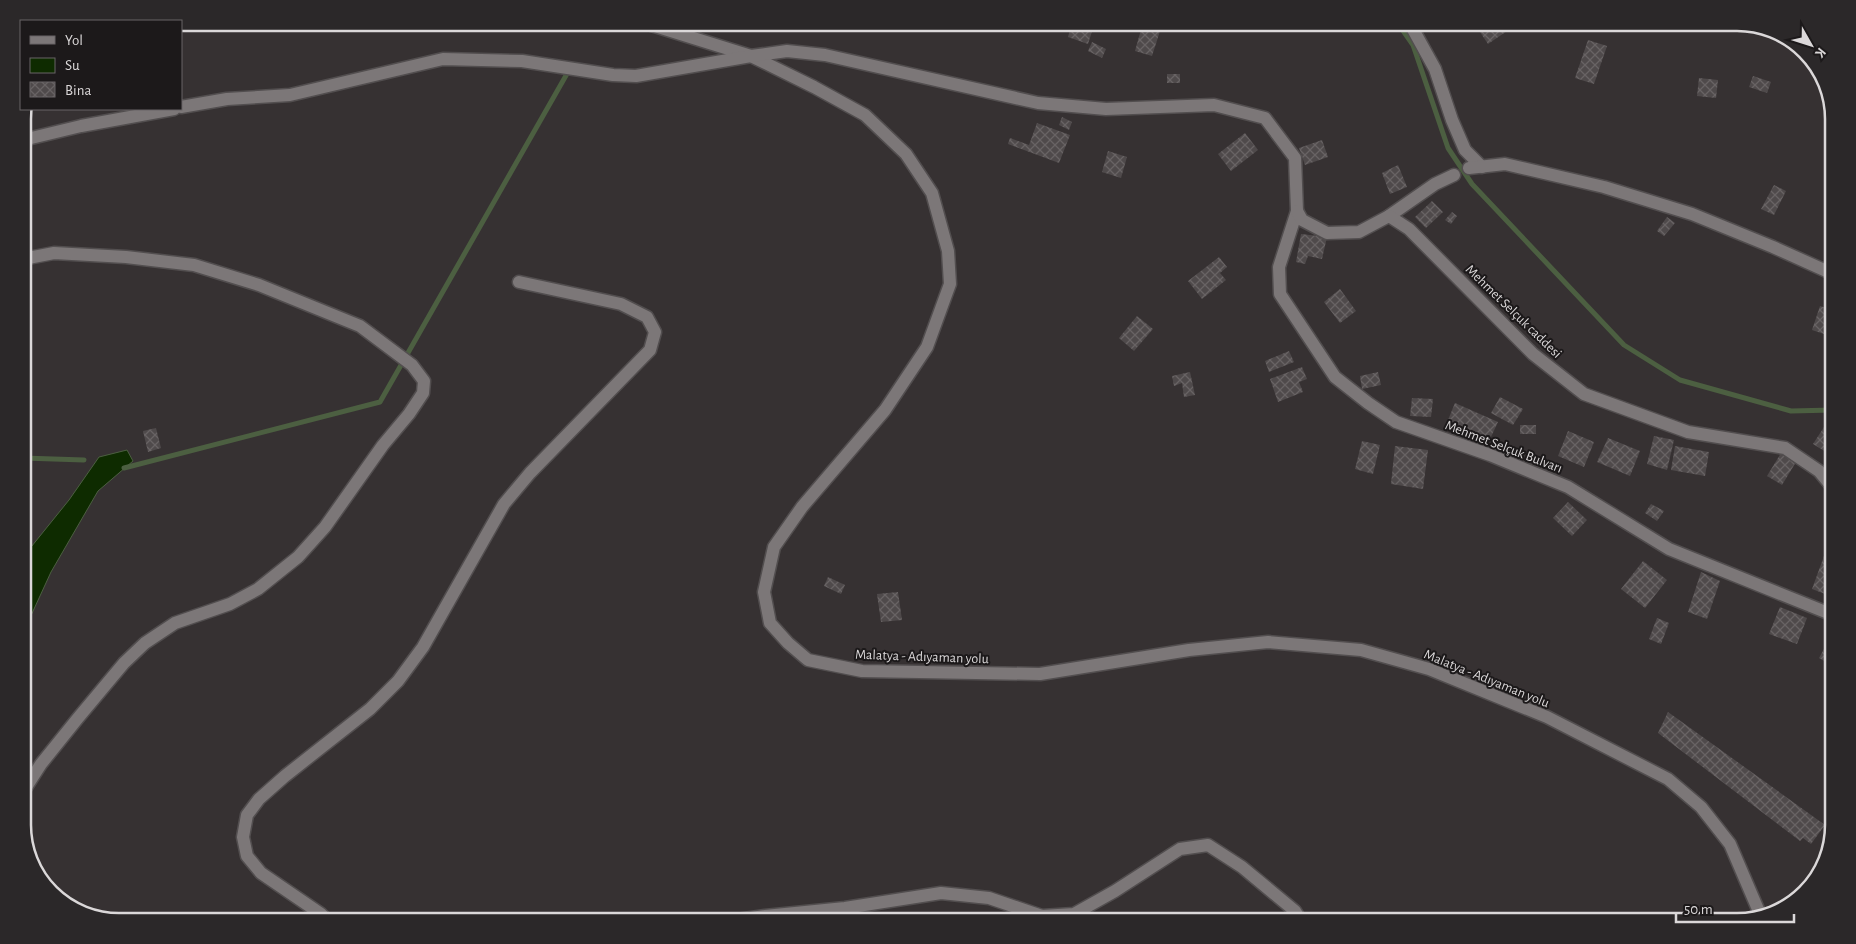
<svg xmlns="http://www.w3.org/2000/svg" width="1856" height="944" font-family="'Alegreya Sans',sans-serif">
<style>
.water{fill:#0e2b00;stroke:#4c5f41}
.lines{fill:none;stroke-linecap:round;stroke-linejoin:round}
.stream{stroke:#4c5f41;stroke-width:5}
.building{fill:url(#building-cross-hatch)}
.street-casing{stroke:#524e4f;stroke-width:15}
.secondary-casing{stroke:#524e4f;stroke-width:15}
.street{stroke:#7c7778;stroke-width:12}
.secondary{stroke:#7c7778;stroke-width:12}
.labels{text-anchor:middle;stroke-width:4;stroke-linejoin:round;paint-order:stroke}
.street-label{font-size:14px;fill:#dbd8d9;stroke:#1c191a}
.rim{fill:none;stroke:#dbd8d9;stroke-width:2.5}
</style>
<defs>
<pattern id="building-cross-hatch" width="8" height="8" patternUnits="userSpaceOnUse" patternTransform="scale(1.25)"><rect width="8" height="8" fill="#4f4a4b"/><path d="M0 0l8 8M0 8l8-8" fill="none" stroke="#686364"/></pattern>
</defs>
<rect width="100%" height="100%" fill="#363132"/>
<!-- water -->
<path class="water" d="M127,450l6,11 -35,30 -47,81 -28,61v-76l46,-57 30,-43z"/>
<g class="lines">
<!-- stream -->
<g class="stream">
<path d="M1397,22l16,23 35,103 24,36 152,161 56,35 111,31 42,-1"/>
<path d="M23,458l61,2"/>
<path d="M124,468l256,-66 188,-330"/>
</g>
</g>
<!-- building -->
<g class="building">
<path d="M1072,22h23l-7,22 -20,-7z"/>
<path d="M1488,22h18l4,7 -22,15 -10,-15z"/>
<path d="M1142,26l18,5 -8,25 -17,-5z"/>
<path d="M1588,40l19,6 -13,38 -19,-6z"/>
<path d="M1092,42l14,7 -4,9 -14,-7z"/>
<rect x="1167" y="74" width="13" height="9"/>
<path d="M1753,76l18,6 -4,11 -18,-6z"/>
<path d="M1699,78l19,2 -2,18 -19,-2z"/>
<path d="M1062,117l10,5 -3,8 -10,-5z"/>
<path d="M1037,123l33,12 -11,28 -51,-19 2,-6 19,7z"/>
<path d="M1245,133l13,17 -27,21 -13,-17z"/>
<path d="M1322,140l6,17 -23,8 -6,-17z"/>
<path d="M1108,151l19,6 -6,21 -19,-6z"/>
<path d="M1398,165l9,22 -17,7 -8,-21z"/>
<path d="M1774,185l12,6 -12,24 -13,-6z"/>
<path d="M1432,201l11,11 -17,16 -11,-11z"/>
<path d="M1452,212l5,4 -6,8 -6,-4z"/>
<path d="M1667,217l8,6 -11,13 -7,-5z"/>
<path d="M1301,234l26,3 -5,22 -14,-3 -3,8 -9,-2z"/>
<path d="M1219,257l8,10 -7,6 6,7 -24,19 -14,-18z"/>
<path d="M1340,289l16,22 -16,12 -16,-21z"/>
<path d="M1820,306l13,4v27l-21,-7z"/>
<path d="M1137,316l16,13 -19,22 -15,-13z"/>
<path d="M1289,351l5,11 -25,10 -4,-11z"/>
<path d="M1302,367l5,12 -8,3 4,10 -25,10 -8,-23z"/>
<path d="M1190,372l5,23 -11,2 -2,-14 -8,3 -2,-10z"/>
<path d="M1378,372l3,13 -19,4 -2,-13z"/>
<path d="M1500,397l23,12 -10,16 -22,-12z"/>
<path d="M1412,398l21,1 -2,18 -21,-1z"/>
<path d="M1455,403l43,19 -8,17 -42,-19z"/>
<path d="M1826,424l7,4v12l-7,12 -13,-8z"/>
<rect x="1520" y="425" width="16" height="9"/>
<path d="M156,428l5,20 -13,4 -5,-21z"/>
<path d="M1568,431l26,11 -10,25 -26,-11z"/>
<path d="M1654,436l20,4 -7,30 -20,-6z"/>
<path d="M1608,438l32,13 -10,25 -33,-14z"/>
<path d="M1362,441l18,4 -7,29 -18,-5z"/>
<path d="M1395,446l33,4 -5,39 -32,-5z"/>
<path d="M1675,446l34,6 -4,24 -34,-6z"/>
<path d="M1781,453l15,9 -14,23 -15,-9z"/>
<path d="M1568,502l19,18 -15,16 -19,-18z"/>
<path d="M1651,504l13,7 -7,10 -12,-8z"/>
<path d="M1833,550v47l-21,-8 12,-33 2,1z"/>
<path d="M1643,561l24,19 -22,28 -24,-19z"/>
<path d="M1701,572l19,9 -13,38 -19,-7z"/>
<path d="M828,577l17,8 -4,9 -17,-8z"/>
<path d="M898,592l4,28 -21,2 -4,-28z"/>
<path d="M1780,607l27,11 -10,26 -28,-10z"/>
<path d="M1657,618l12,5 -8,21 -12,-5z"/>
<path d="M1826,645l7,4v17l-14,-8z"/>
<path d="M1668,712l157,113 -14,19 -8,-6 -3,3 -142,-108z"/>
</g>
<g class="lines">
<!-- street casing -->
<g class="street-casing">
<g id="street">
<path d="M1409,22l26,47 17,51 13,30 17,17"/>
<path d="M1469,168l36,-4 99,23 88,27 81,33 60,27"/>
<path d="M1389,216l46,-32 19,-9"/>
<path d="M23,259l31,-6 72,4 68,8 65,20 101,41 52,39 12,16 -1,12 -14,21 -26,31 -58,82 -27,30 -40,32 -28,15 -55,19 -30,20 -21,20 -46,55 -37,46 -18,28"/>
<path d="M328,921l-7,-7 -60,-41 -14,-17 -4,-19 4,-22 12,-16 26,-23 85,-67 28,-28 25,-34 81,-143 26,-31 120,-123 5,-18 -8,-15 -26,-13 -102,-22"/>
<path d="M731,921l34,-5 80,-8 96,-15 48,5 53,18 32,-2 41,-23 65,-42 28,-4 34,22 53,44 6,10"/>
</g>
</g>
<!-- secondary casing -->
<g class="secondary-casing">
<g id="secondary">
<path d="M642,22l109,34 63,31 51,28 41,39 26,39 16,58 2,33 -23,63 -42,63 -83,97 -28,40 -10,45 6,31 18,20 20,17 54,11 178,3 149,-24 79,-8 93,8 68,19 118,48 121,62 33,28 29,37 30,70"/>
<path d="M181,107l46,-8 63,-4 153,-36 79,2 91,14 23,1 115,-20 36,-5 38,4 213,48 68,6 108,-4 51,13 30,40 2,53 -18,56 1,27 55,83 33,26 28,19 94,33 78,32 101,62 164,66"/>
<path d="M23,140l58,-14 93,-17"/>
<path d="M1297,211l5,9 25,13 32,-1 30,-16 20,13 124,125 51,40 104,38 97,16 34,23 14,17"/>
</g>
</g>
<!-- street -->
<use href="#street" class="street"/>
<!-- secondary -->
<use href="#secondary" class="secondary"/>
</g>
<g class="labels">
<!-- street labels -->
<g class="street-label">
<text transform="translate(1514 311) rotate(44)" y="5">Mehmet Selçuk caddesi</text>
<text transform="translate(1504 446) rotate(21)" y="5">Mehmet Selçuk Bulvarı</text>
<text transform="translate(922 656) rotate(2)" y="5">Malatya - Adıyaman yolu</text>
<text transform="translate(1487 678) rotate(22)" y="5">Malatya - Adıyaman yolu</text>
</g>
</g>
<!-- crop -->
<path d="M0 0H1856V944H0ZM119 31H1737A88 88 0 0 1 1825 119V825A88 88 0 0 1 1737 913H119A88 88 0 0 1 31 825V119A88 88 0 0 1 119 31Z" fill="#2b2829" fill-rule="evenodd"/>
<path class="rim" d="M119 31H1737A88 88 0 0 1 1825 119V825A88 88 0 0 1 1737 913H119A88 88 0 0 1 31 825V119A88 88 0 0 1 119 31Z"/>
<!-- legend -->
<rect x="20" y="20" width="162" height="90" fill="#1c191a" stroke="#686566"/>
<rect x="30" y="36" width="25" height="8" fill="#7c7778" stroke="#686566"/>
<text x="65" y="45" font-size="15" fill="#dbd8d9">Yol</text>
<rect x="30" y="58" width="25" height="15" fill="#0e2b00" stroke="#686566"/>
<text x="65" y="70" font-size="15" fill="#dbd8d9">Su</text>
<rect x="30" y="82" width="25" height="15" fill="url(#building-cross-hatch)" stroke="#686566"/>
<text x="65" y="95" font-size="15" fill="#dbd8d9">Bina</text>
<!-- north arrow -->
<g transform="translate(1811 45) rotate(129)" stroke="#1c191a" stroke-width="4" paint-order="stroke">
<path d="M0-4L9 19L0 12L-9 19Z" fill="#dbd8d9"/>
<text y="-8" font-size="14" font-weight="bold" text-anchor="middle" fill="#dbd8d9">K</text>
</g>
<!-- scale -->
<path d="M1676 914v8h118v-8" fill="none" stroke="#dbd8d9" stroke-width="2.5"/>
<text x="1684" y="914" font-size="15" fill="#dbd8d9" stroke="#1c191a" stroke-width="4" paint-order="stroke">50 m</text>
</svg>
